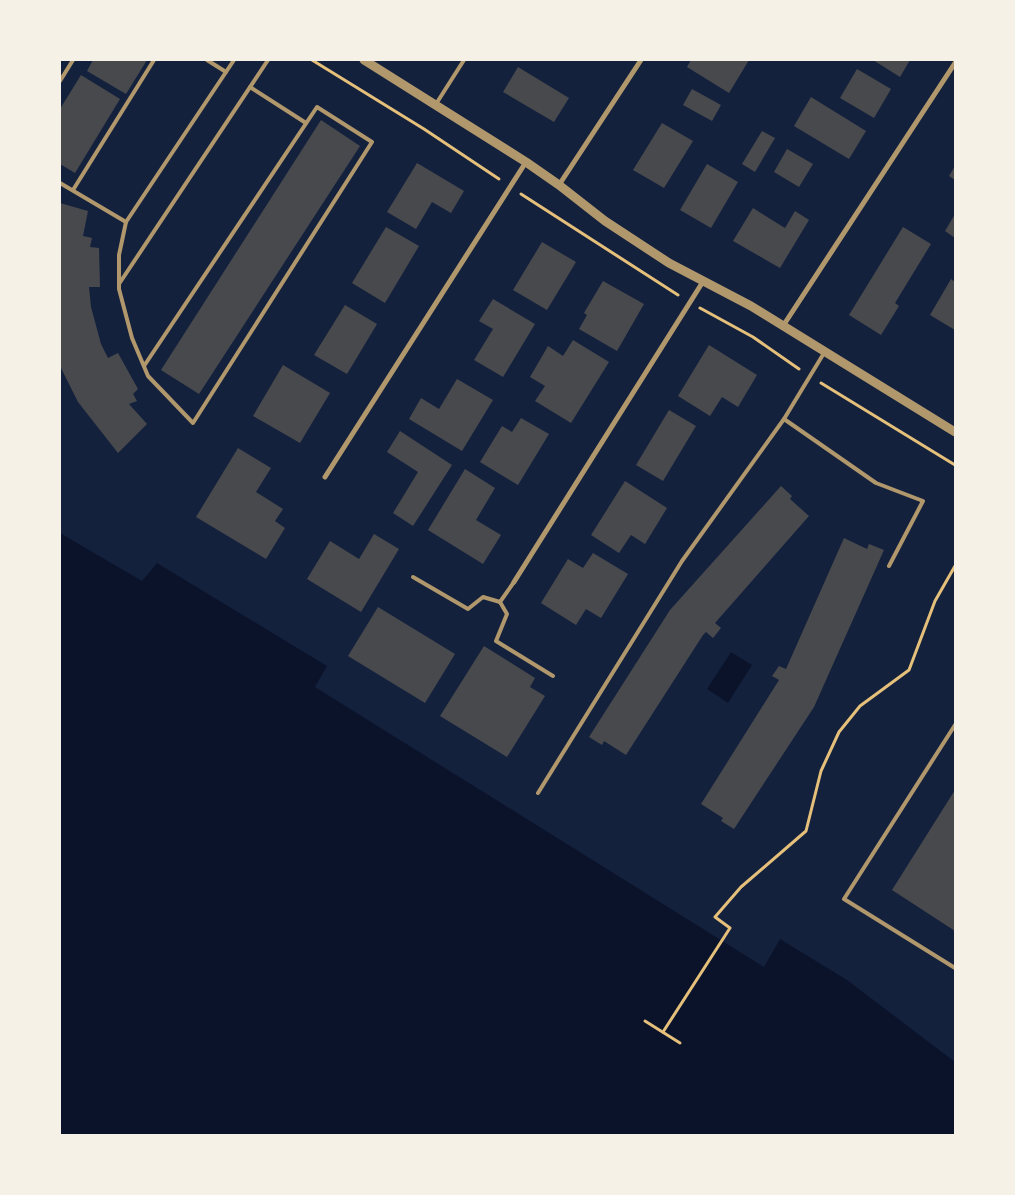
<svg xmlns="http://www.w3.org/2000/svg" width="1015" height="1195" font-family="Signika,sans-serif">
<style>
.water{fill:#0b132b}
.building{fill:#48494c}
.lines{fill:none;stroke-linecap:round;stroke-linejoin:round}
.path{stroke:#e5c07b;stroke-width:3}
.service{stroke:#b1986c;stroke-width:4}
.minor{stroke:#b1986c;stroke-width:5}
.tertiary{stroke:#b1986c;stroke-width:9}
</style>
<rect width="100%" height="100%" fill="#14213d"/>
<!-- water -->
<g class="water">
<path d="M60,533l82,48 15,-18 170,103 -12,21 449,280 16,-28 67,41 108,82v73h-895z"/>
<path d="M731,652l21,13 -24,38 -21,-14z"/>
</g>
<!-- building -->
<g class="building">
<path d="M93,60h54l-21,34 -39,-23z"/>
<path d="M691,60h58l-20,33 -42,-26z"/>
<path d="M873,60h37l-10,17z"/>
<path d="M518,67l51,31 -15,24 -51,-30z"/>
<path d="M857,69l34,20 -17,29 -34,-20z"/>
<path d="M81,75l39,24 -45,74 -15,-9v-55z"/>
<path d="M692,89l29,16 -9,16 -29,-16z"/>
<path d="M811,97l55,34 -17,28 -55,-33z"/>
<path d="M321,120l39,26 -161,248 -38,-24z"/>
<path d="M662,123l31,18 -29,47 -31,-18z"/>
<path d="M762,131l13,7 -20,34 -13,-8z"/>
<path d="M787,149l26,15 -14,23 -25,-15z"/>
<path d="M417,163l47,28 -13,22 -19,-11 -16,27 -29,-17z"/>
<path d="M707,164l31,18 -27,46 -31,-18z"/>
<path d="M955,166v14l-6,-4z"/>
<path d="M60,203l28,8 -5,25 9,2 -2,9 9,1 1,39h-11l2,20 10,37 7,14 10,-5 20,36 -5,5 4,7 -8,3 18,20 -29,29 -40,-51 -18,-36z"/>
<path d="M753,208l32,20 10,-17 14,9 -29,48 -47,-27z"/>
<path d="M955,214v24l-10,-7z"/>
<path d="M386,227l33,19 -34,57 -33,-20z"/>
<path d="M903,227l28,17 -36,59 4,3 -18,29 -32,-20z"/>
<path d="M542,242l34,20 -29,48 -34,-20z"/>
<path d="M951,279l4,3v48l-25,-15z"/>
<path d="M603,281l41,23 -27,47 -38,-22 8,-14 -3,-2z"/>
<path d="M493,299l42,25 -32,53 -29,-17 19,-31 -14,-8z"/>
<path d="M345,305l32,19 -30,50 -33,-19z"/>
<path d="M573,340l36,22 -38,61 -36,-22 10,-15 -15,-9 18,-31 15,10z"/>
<path d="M709,345l48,30 -19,32 -16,-10 -12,19 -32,-20z"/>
<path d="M283,365l47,28 -30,50 -47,-27z"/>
<path d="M457,379l36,21 -31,51 -53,-32 12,-21 18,11z"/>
<path d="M669,410l27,16 -33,55 -27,-16z"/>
<path d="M521,418l28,16 -31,51 -38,-23 22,-36 10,6z"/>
<path d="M400,431l52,34 -39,61 -20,-13 25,-41 -31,-20z"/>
<path d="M238,448l33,20 -15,24 27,17 -8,12 10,7 -19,31 -70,-42z"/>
<path d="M465,469l30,19 -19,32 25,15 -18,29 -55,-34z"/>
<path d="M625,481l42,27 -22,36 -14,-9 -12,18 -28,-18z"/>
<path d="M781,486l11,10 -2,3 19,17 -94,107 6,5 -8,10 -7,-6 -3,3 -77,120 -22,-14 -2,4 -13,-8 81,-127z"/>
<path d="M374,534l25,15 -38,63 -54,-33 23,-38 29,18z"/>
<path d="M844,538l23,11 2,-5 15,6 -70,157 -80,122 -13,-8 2,-3 -22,-14 78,-124 -7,-4 7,-10 7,3z"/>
<path d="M593,553l35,21 -27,44 -15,-9 -10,16 -35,-22 27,-44 15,9z"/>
<path d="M378,607l77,47 -30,49 -77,-47z"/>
<path d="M484,646l51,32 -5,9 15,9 -38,61 -67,-41z"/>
<path d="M955,790v141l-63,-41z"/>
</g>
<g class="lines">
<!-- path -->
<g class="path">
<path d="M312,60l112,69 75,50"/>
<path d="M521,194l157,101"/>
<path d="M700,308l53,29 46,32"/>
<path d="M821,383l134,82"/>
<path d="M645,1021l35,22"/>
<path d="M663,1032l67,-104 -15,-11 26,-30 65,-56 15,-60 18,-39 21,-26 49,-36 26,-69 20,-35"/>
</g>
<!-- service -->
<g class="service">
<path d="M207,60l19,12"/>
<path d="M60,81l13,-21"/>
<path d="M250,87l56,36"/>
<path d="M436,104l28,-44"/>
<path d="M60,183l66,39"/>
<path d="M73,190l81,-130"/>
<path d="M119,284l149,-224"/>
<path d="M824,353l-40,66 92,64 47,18 -34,65"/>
<path d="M144,366l173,-259 55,35 -179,281 -45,-47 -16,-38 -13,-49v-34l7,-33 108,-162"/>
<path d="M413,577l55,32 15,-12 17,5"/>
<path d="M514,582l-14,20 7,12 -11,27 57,35"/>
<path d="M955,725l-111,174 111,69"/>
<path d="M538,793l144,-232 102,-142"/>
</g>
<!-- minor -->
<g class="minor">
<path d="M559,185l82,-125"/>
<path d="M783,326l172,-263"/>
<path d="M325,477l201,-315"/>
<path d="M514,582l190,-302"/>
</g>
<!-- tertiary -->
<path class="tertiary" d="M364,60l162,102 33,23 46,36 64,42 82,43 204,126"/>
</g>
<!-- border -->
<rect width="1015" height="1195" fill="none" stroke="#f6f1e7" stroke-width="122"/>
</svg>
